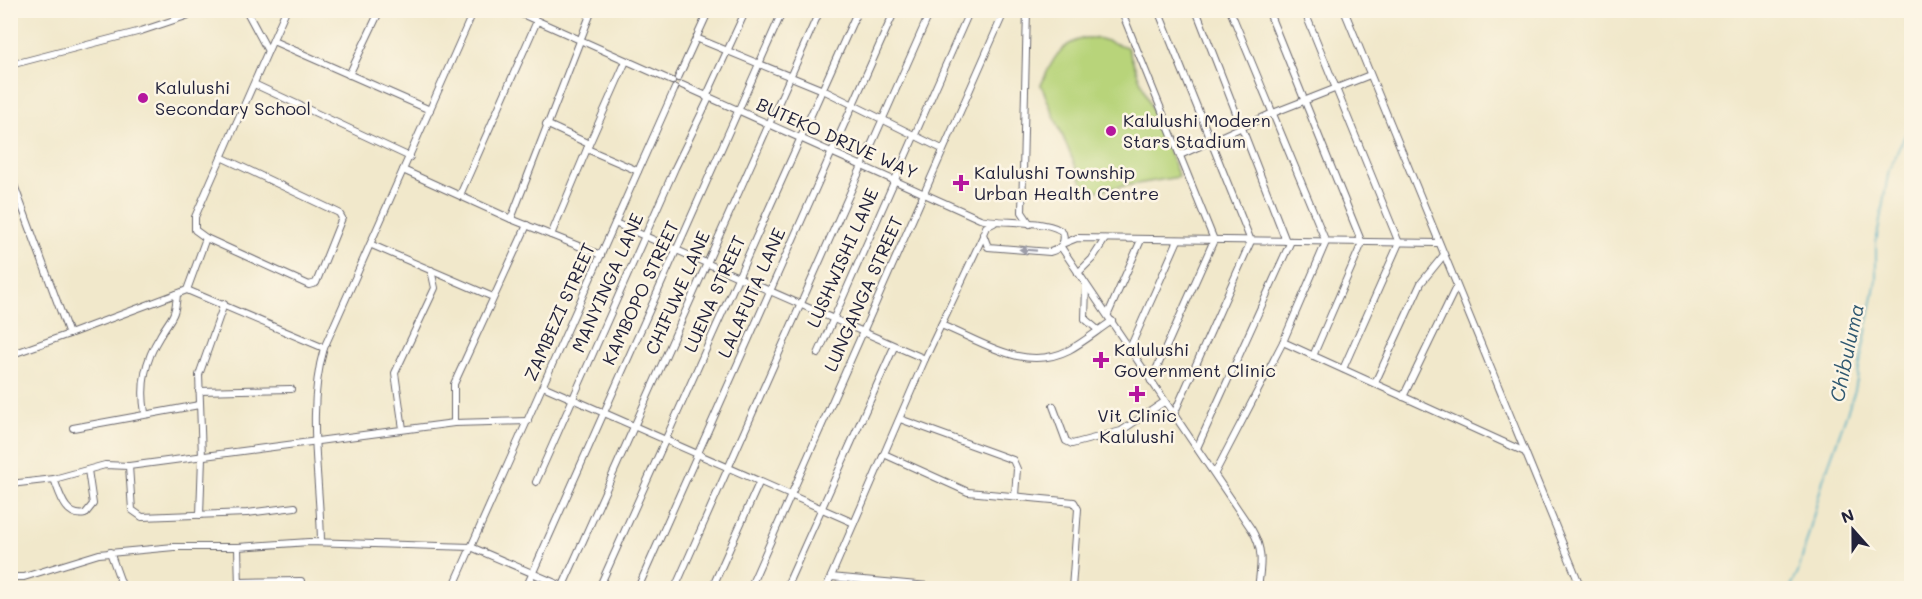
<svg xmlns="http://www.w3.org/2000/svg" width="1922" height="599" font-family="Mali,sans-serif">
<style>
.green{fill:#b8d47a;stroke:#6d7b5a;stroke-width:1.5}
.lines{fill:none;stroke-linecap:round;stroke-linejoin:round}
.stream{stroke:#42a8c2;stroke-width:1.5}
.minor-casing{stroke:#6a676d;stroke-width:8}
.minor{stroke:#fff;stroke-width:6}
.oneway{fill:#9c9ca7}
.poi-dot{fill:#b5179e;stroke:#fcf5e5;stroke-width:2}
.labels{text-anchor:middle;stroke-width:5;stroke-linejoin:round;paint-order:stroke}
.poi-label{font-size:18px;fill:#22223b;stroke:#fcf5e5;text-anchor:start}
.street-label{font-size:18px;fill:#22223b;stroke:#fcf5e5}
.water-label{font-size:20px;font-style:italic;fill:#2f5871;stroke:#fcf5e5}
</style>
<rect width="100%" height="100%" fill="#fcf5e5"/>
<filter id="ink" filterUnits="userSpaceOnUse"><feTurbulence type="fractalNoise" baseFrequency=".0167" numOctaves="2"/><feDisplacementMap in="SourceGraphic" scale="12" xChannelSelector="R" yChannelSelector="G"/><feConvolveMatrix kernelMatrix="1 2 1 2 8 2 1 2 1" color-interpolation-filters="sRGB"/></filter>
<filter id="wash" filterUnits="userSpaceOnUse"><feTurbulence type="fractalNoise" baseFrequency=".008" numOctaves="4" result="noise"/><feDisplacementMap in="SourceGraphic" scale="24" xChannelSelector="R" yChannelSelector="G"/><feGaussianBlur stdDeviation="1.35" result="paint"/><feColorMatrix in="noise" values="0 0 0 0 0 0 0 0 0 0 0 0 0 0 0 0 0 1.4 0 .05"/><feComposite in="paint" operator="in"/></filter>
<g filter="url(#wash)">
<rect width="100%" height="100%" fill="#f1e8cb"/>
<!-- green -->
<path class="green" d="M1084,38h13l30,9 52,130 -97,16 1,-9 -42,-99c11,-24 17,-40 43,-47z"/>
<g class="lines">
<!-- stream -->
<path class="stream" d="M1790,588l8,-15 25,-93 32,-90 21,-110v-37l13,-74 23,-48"/>
</g>
</g>
<g filter="url(#ink)">
<g class="lines">
<!-- minor casing -->
<g class="minor-casing">
<g id="minor">
<path d="M246,10l22,41"/>
<path d="M513,10l159,71"/>
<path d="M1027,10l-5,202 8,12"/>
<path d="M1121,10l93,230 -63,141"/>
<path d="M1158,10l93,231 -77,173"/>
<path d="M1196,10l90,231"/>
<path d="M1268,10l94,233 -49,113"/>
<path d="M1304,10l95,233 -56,126"/>
<path d="M1344,10l237,578"/>
<path d="M696,38l127,52 119,59"/>
<path d="M273,41l157,69"/>
<path d="M626,61l-39,88 51,22"/>
<path d="M10,65l131,-34 63,-21"/>
<path d="M349,75l31,-65"/>
<path d="M678,78l31,-68"/>
<path d="M254,84l156,73"/>
<path d="M682,85l298,134c19,5 73,0 83,14 3,10 -3,16 -13,19l-62,-5 -5,-13 3,-7 8,-4"/>
<path d="M706,97l40,-87"/>
<path d="M546,124l43,20"/>
<path d="M1180,155l93,-42 97,-38"/>
<path d="M221,157l118,56 3,5 -26,65 -7,2 -103,-47 -11,-8v-13c30,-69 61,-138 91,-207"/>
<path d="M403,170l108,49 90,36"/>
<path d="M10,174l59,160 -59,21"/>
<path d="M460,195l77,-174"/>
<path d="M511,219l81,-209"/>
<path d="M615,223l310,136"/>
<path d="M551,235l36,-86"/>
<path d="M1062,244l15,-6 361,5"/>
<path d="M372,245l121,52"/>
<path d="M1061,247l191,283c12,20 9,36 6,58"/>
<path d="M1078,273l14,-14 13,-20"/>
<path d="M1086,286l-1,33 13,11"/>
<path d="M187,290l19,-52"/>
<path d="M1108,314l33,-74"/>
<path d="M941,325c41,16 83,48 128,25 15,-8 29,-20 43,-29"/>
<path d="M69,334l118,-44 137,58"/>
<path d="M1283,342l242,110"/>
<path d="M1130,348l48,-108"/>
<path d="M818,354l152,-344"/>
<path d="M1375,383l46,-100 22,-27"/>
<path d="M543,386l311,137"/>
<path d="M199,391l92,-2"/>
<path d="M1403,397l53,-110"/>
<path d="M1053,406l13,35 6,3 49,-13 43,-29"/>
<path d="M145,413c-5,-28 0,-53 15,-77 11,-20 15,-16 17,-42"/>
<path d="M900,419l113,41 4,9 -2,26"/>
<path d="M454,423v-39l73,-159"/>
<path d="M73,428l126,-23"/>
<path d="M403,429l-8,-56 40,-85 -4,-18"/>
<path d="M1197,448l94,-207"/>
<path d="M884,454l84,38 106,10 4,7 -6,79"/>
<path d="M129,466l3,44 10,7 105,-4 48,-6"/>
<path d="M1215,473l68,-131 43,-100 -96,-232"/>
<path d="M54,479c6,15 11,39 31,35l8,-10 -5,-34"/>
<path d="M536,482l139,-314 34,-70"/>
<path d="M10,484l44,-5 51,-14 24,1 325,-43 74,-2"/>
<path d="M200,515l2,-58 -3,-82 25,-71"/>
<path d="M321,542c-1,-64 -15,-132 3,-194l150,-338"/>
<path d="M238,547l1,41"/>
<path d="M110,552l13,36"/>
<path d="M10,577h14l75,-23 75,-7h64l71,-5 162,5 -18,41"/>
<path d="M831,577l119,11"/>
<path d="M239,582l62,-1"/>
<path d="M526,588l257,-578"/>
<path d="M562,588l258,-578"/>
<path d="M567,588l-96,-41 204,-459"/>
<path d="M599,588l259,-578"/>
<path d="M638,588l257,-578"/>
<path d="M675,588l256,-578"/>
<path d="M712,588l47,-105"/>
<path d="M750,588l255,-578"/>
<path d="M786,588l108,-241"/>
<path d="M826,588l99,-229 58,-123"/>
</g>
</g>
<!-- minor -->
<use href="#minor" class="minor"/>
</g>
<!-- one-way arrows -->
<defs><path id="oneway-solid" d="M-6-.8H1V-3.2L6.5 0L1 3.2V.8H-6Z" transform="scale(1.5)"/></defs>
<use class="oneway" href="#oneway-solid" transform="translate(1028 250) rotate(-176)"/>
</g>
<!-- markers -->
<g class="poi-dot">
<circle cx="143" cy="98" r="6"/>
<circle cx="1111" cy="131" r="6"/>
<path d="M958 174h6v6h6v6h-6v6h-6v-6h-6v-6h6z"/>
<path d="M1098 351h6v6h6v6h-6v6h-6v-6h-6v-6h6z"/>
<path d="M1134 385h6v6h6v6h-6v6h-6v-6h-6v-6h6z"/>
</g>
<g class="labels">
<!-- poi labels -->
<g class="poi-label">
<text x="155" y="94">Kalulushi<tspan x="155" dy="21">Secondary School</tspan></text>
<text x="1123" y="127">Kalulushi Modern<tspan x="1123" dy="21">Stars Stadium</tspan></text>
<text x="974" y="179">Kalulushi Township<tspan x="974" dy="21">Urban Health Centre</tspan></text>
<text x="1114" y="356">Kalulushi<tspan x="1114" dy="21">Government Clinic</tspan></text>
<text x="1137" y="422" text-anchor="middle">Vit Clinic<tspan x="1137" dy="21">Kalulushi</tspan></text>
</g>
<!-- street labels -->
<g class="street-label">
<text transform="translate(837 139) rotate(24)" y="6">BUTEKO DRIVE WAY</text>
<text transform="translate(843 258) rotate(-66)" y="6">LUSHWISHI LANE</text>
<text transform="translate(608 283) rotate(-66)" y="6">MANYINGA LANE</text>
<text transform="translate(641 293) rotate(-65)" y="6">KAMBOPO STREET</text>
<text transform="translate(678 293) rotate(-66)" y="6">CHIFUWE LANE</text>
<text transform="translate(752 293) rotate(-66)" y="6">LALAFUTA LANE</text>
<text transform="translate(715 294) rotate(-66)" y="6">LUENA STREET</text>
<text transform="translate(864 294) rotate(-66)" y="6">LUNGANGA STREET</text>
<text transform="translate(560 312) rotate(-66)" y="6">ZAMBEZI STREET</text>
</g>
<!-- water labels -->
<g class="water-label">
<text transform="translate(1847 353) rotate(-78)" y="7">Chibuluma</text>
</g>
</g>
<!-- margin -->
<rect width="1922" height="599" fill="none" stroke="#fcf5e5" stroke-width="36"/>
<!-- north arrow -->
<g transform="translate(1853 530) rotate(339)" stroke="#fcf5e5" stroke-width="4.5" paint-order="stroke">
<path d="M0-4.5L10 22L0 15L-10 22Z" fill="#22223b"/>
<text y="-9" font-size="16" font-weight="bold" text-anchor="middle" fill="#22223b">N</text>
</g>
</svg>
